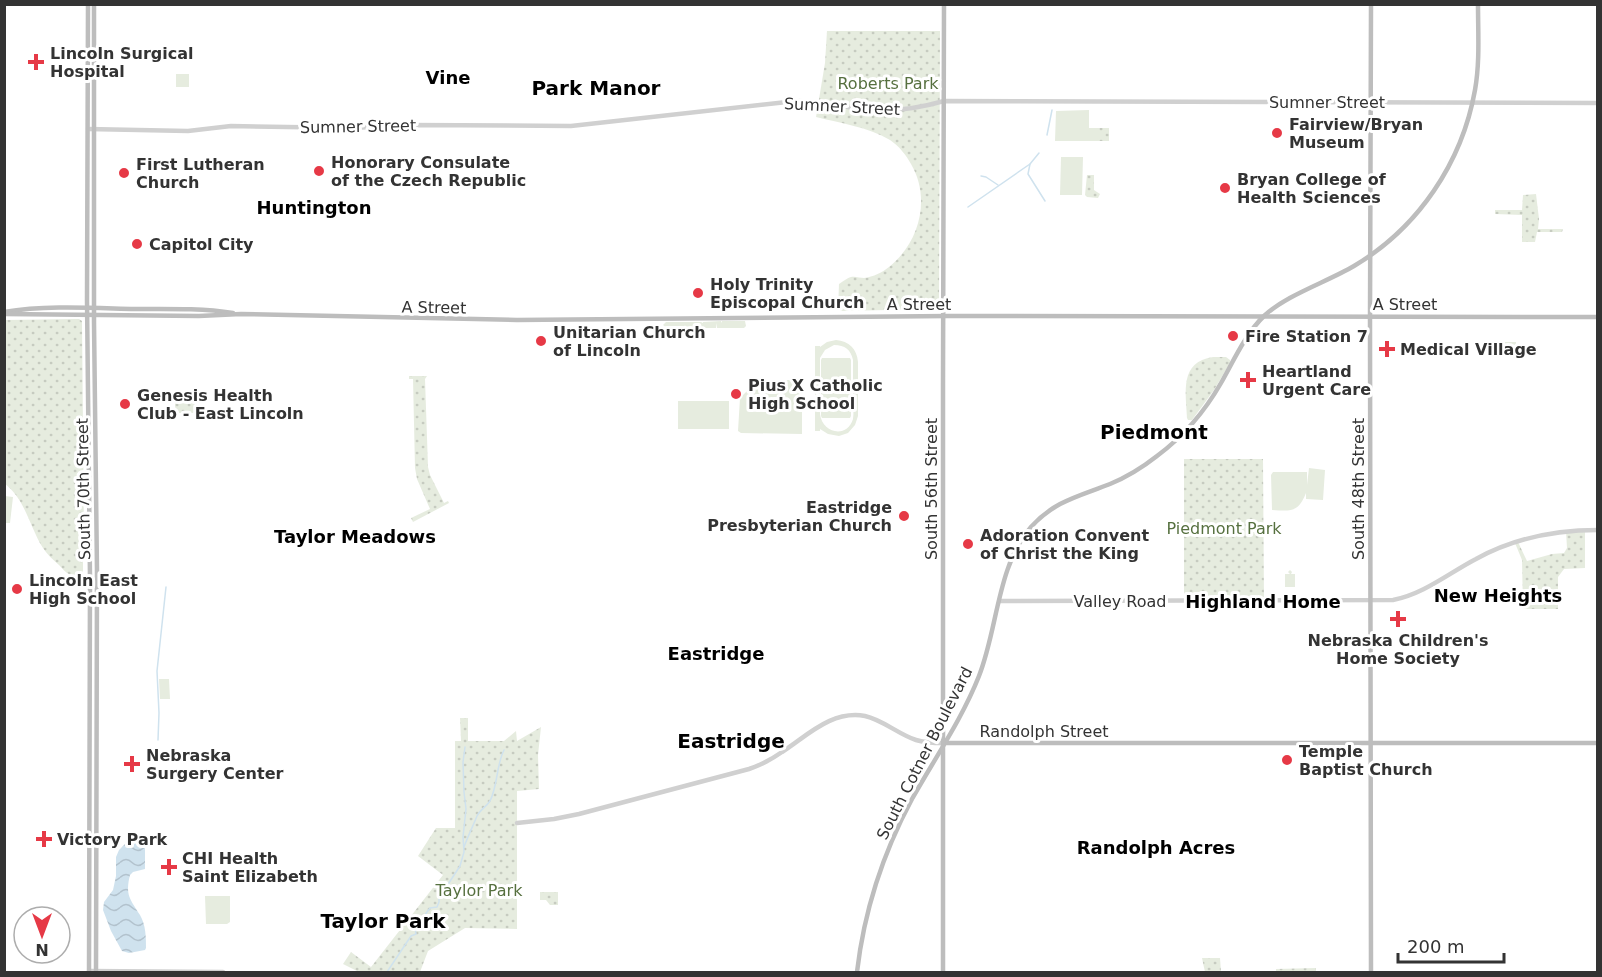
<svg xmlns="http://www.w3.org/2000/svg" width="1602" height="977" font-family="'DejaVu Sans',sans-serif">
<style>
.grass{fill:#e6ecdf;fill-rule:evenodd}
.park{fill:url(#park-dots)}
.water{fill:url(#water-waves)}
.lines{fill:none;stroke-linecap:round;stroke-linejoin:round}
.stream{stroke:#cfe2ee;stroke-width:1.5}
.tertiary{stroke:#d0d0d0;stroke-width:4.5}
.secondary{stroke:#bdbdbd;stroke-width:4.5}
.poi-dot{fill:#e63946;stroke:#fff;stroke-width:2}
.labels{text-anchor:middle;stroke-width:6;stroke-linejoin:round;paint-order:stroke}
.poi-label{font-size:16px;font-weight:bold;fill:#333;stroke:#fff;text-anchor:start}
.park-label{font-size:16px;fill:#56703f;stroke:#fff}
.street-label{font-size:16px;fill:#333;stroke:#fff}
.neighbourhood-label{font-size:18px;font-weight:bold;fill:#000;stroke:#fff}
.quarter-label{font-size:20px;font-weight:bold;fill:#000;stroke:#fff}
</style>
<defs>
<pattern id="park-dots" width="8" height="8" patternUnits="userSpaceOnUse" patternTransform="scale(1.5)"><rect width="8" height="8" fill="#e6ecdf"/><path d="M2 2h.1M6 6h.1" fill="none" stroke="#c6cbc0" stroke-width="1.8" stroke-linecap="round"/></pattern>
<pattern id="water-waves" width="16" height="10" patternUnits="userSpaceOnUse" patternTransform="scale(1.5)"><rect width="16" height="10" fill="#cfe2ee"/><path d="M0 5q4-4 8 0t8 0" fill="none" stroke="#b2c2cd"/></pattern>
</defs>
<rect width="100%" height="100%" fill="#fff"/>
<!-- grass -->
<g class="grass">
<rect x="176" y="74" width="13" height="13"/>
<path d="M1089,110v18h9v13h-43l1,-30z"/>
<path d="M1061,157h22l-1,38h-22z"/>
<path d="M721,321v2l1,-2h23l1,5 -2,2h-27v-5l-1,5h-49l-4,-3 3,-3h35l2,1v-1z"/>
<path d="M836,340c13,1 21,9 22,22v54l-3,9 -7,8 -9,3 -11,-2 -8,-5v2h-5v-85h5v1l7,-5zM834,345c11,0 17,5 19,15 0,13 0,26 0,39 0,6 1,14 0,20 -6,20 -31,14 -33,-5v-56l5,-8z"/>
<path d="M822,358h28l1,2v56l-1,2h-28l-1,-2v-56z"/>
<path d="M767,380h32l3,2v52l-61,-1 -3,-2 2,-33 9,-9h18z"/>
<rect x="678" y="401" width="51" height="28"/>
<path d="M1309,468l16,2 -2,30 -17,-1v-6c-8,20 -15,18 -34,17l-1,-35 2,-3h34v13z"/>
<path d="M5,496l8,1 -3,26h-5z"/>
<path d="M1290,570l2,2 -1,2h4v13h-10v-13h5l-2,-2z"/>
<path d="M159,679h10l1,20h-10z"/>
<path d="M205,896h25v26l-3,2h-21z"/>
</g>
<!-- park -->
<g class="park">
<path d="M827,31h113l-1,278 -101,2 1,-27c3,-2 8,-6 12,-7 4,-1 9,1 13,1 9,-1 19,-6 25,-11 31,-25 42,-69 22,-103 -5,-9 -12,-18 -21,-24 -22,-13 -50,-17 -74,-23l9,-54z"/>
<rect x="1098" y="128" width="11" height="13"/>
<path d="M1087,175h7v15l6,4 -2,4 -11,-1 -2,-2z"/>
<path d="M1536,194l3,25 -1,10h25l-1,3h-25l-2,10h-13v-27l-27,-1v-4h27l1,-15z"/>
<path d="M79,319l3,2 2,218 -1,13v26c-11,0 -17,-5 -24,-13 -6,-5 -12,-11 -16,-17 -14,-22 -17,-48 -39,-65l1,-163z"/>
<path d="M1505,342h11v10h-14v-7h3z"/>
<path d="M1213,357h13l4,3v3l-16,27 -22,30h-4l-1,-2c-1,-26 -8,-56 26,-61z"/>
<path d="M409,376h18l-2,3 3,88 2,8 14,28 4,-2 1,2 -36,19 -2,-4 19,-9 -13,-30 -2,-11 -2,-89h-4z"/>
<rect x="175" y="394" width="10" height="19"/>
<rect x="185" y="394" width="10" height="19"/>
<path d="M1184,459h79l1,142h-80z"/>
<path d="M1585,530v38l-21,1 -6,8v32h-35l-1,-49 -7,-17 3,-1 9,19 25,-7 12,-1 3,-5 -1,-17z"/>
<path d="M460,718h8v23h36l12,-10 1,10 24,-14 -3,28 1,34 -22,2v138l-52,-1 -37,23 -8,21h-61l-16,-8 8,-12 20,15 72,-92 -25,-19 18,-28h19v-87h6z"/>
<path d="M540,892h18v13h-8l-4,-5h-6z"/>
<path d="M1202,958h18l1,14h-16z"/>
<path d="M1316,968v4h-40v-3z"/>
</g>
<!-- water -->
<path class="water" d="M130,839l15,3v27l-12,3 -3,3c-5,20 0,24 10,40 6,10 6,23 6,33l-1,2 -16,3 -7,-2 -11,-20 -8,-21 1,-8 9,-12 3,-14v-19l3,-7z"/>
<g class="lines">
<!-- stream -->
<g class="stream">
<path d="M1047,135l5,-25"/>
<path d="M1030,164l-2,10 17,27"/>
<path d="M981,176l5,1 12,8"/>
<path d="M968,207l62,-43 9,-11"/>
<path d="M158,740l1,-27 -2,-42 9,-84"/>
<path d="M464,847c4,-11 9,-21 13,-31 3,-6 9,-9 13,-15 8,-16 6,-35 14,-51"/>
<path d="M387,972l24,-36 5,-2 -1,-6 15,-20 7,-1 2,-5v-4l21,-32 4,-14 -1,-15 3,-28 -2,-17 -1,-30 2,-15"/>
</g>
<!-- tertiary -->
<g class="tertiary">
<path d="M88,129l100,2 43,-5 122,2 56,-3 162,1 225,-25c22,0 43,5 65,8 28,4 55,0 83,-8l654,2"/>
<path d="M1000,601l393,-1c31,-6 56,-27 83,-41 38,-21 79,-29 122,-29"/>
<path d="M517,823l37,-4 25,-5 170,-45c12,-4 23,-10 33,-17 26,-17 50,-42 83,-36 18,4 33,18 51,24 9,3 18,3 28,3"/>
<path d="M89,971l134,1"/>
</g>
<!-- secondary -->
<g class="secondary">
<path d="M88,4l-1,296 3,278 -1,394"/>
<path d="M94,4v318l3,250 -1,400"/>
<path d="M4,312c43,-7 88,-4 131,-3 32,0 66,-1 98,4"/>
<path d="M4,314l195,2 42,-2 276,6 431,-4 650,1"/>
<path d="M944,743h654"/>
<path d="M857,972c7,-60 26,-119 55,-173 23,-41 50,-80 67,-123 19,-48 18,-110 52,-149 23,-26 49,-31 79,-43 17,-7 33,-17 47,-28 27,-20 48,-45 64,-73 12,-21 25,-50 43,-67 22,-21 63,-34 90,-50 64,-38 108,-103 121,-176 5,-28 3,-57 3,-86"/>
<path d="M943,972v-588l1,-380"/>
<path d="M1371,972l-1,-651 1,-317"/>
</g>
</g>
<!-- markers -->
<g class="poi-dot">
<path d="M33 53h6v6h6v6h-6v6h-6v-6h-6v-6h6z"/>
<circle cx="1277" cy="133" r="6"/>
<circle cx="319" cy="171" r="6"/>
<circle cx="124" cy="173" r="6"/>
<circle cx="1225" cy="188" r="6"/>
<circle cx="137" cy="244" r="6"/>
<circle cx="698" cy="293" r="6"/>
<circle cx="1233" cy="336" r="6"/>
<circle cx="541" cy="341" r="6"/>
<path d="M1384 340h6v6h6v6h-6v6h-6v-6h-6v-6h6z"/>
<path d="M1245 371h6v6h6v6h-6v6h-6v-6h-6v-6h6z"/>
<circle cx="736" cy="394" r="6"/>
<circle cx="125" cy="404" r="6"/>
<circle cx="904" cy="516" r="6"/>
<circle cx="968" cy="544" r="6"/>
<circle cx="17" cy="589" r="6"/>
<path d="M1395 610h6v6h6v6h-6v6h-6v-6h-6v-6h6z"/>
<circle cx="1287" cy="760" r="6"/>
<path d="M129 755h6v6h6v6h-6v6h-6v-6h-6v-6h6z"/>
<path d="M41 830h6v6h6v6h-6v6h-6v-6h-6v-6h6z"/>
<path d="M166 858h6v6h6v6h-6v6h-6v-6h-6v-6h6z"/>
</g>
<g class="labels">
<!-- poi labels -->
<g class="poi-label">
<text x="50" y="59">Lincoln Surgical<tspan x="50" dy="18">Hospital</tspan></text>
<text x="1289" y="130">Fairview/Bryan<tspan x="1289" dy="18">Museum</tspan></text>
<text x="331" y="168">Honorary Consulate<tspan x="331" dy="18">of the Czech Republic</tspan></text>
<text x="136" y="170">First Lutheran<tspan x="136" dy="18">Church</tspan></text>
<text x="1237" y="185">Bryan College of<tspan x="1237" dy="18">Health Sciences</tspan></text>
<text x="149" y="250">Capitol City</text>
<text x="710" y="290">Holy Trinity<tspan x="710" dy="18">Episcopal Church</tspan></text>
<text x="553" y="338">Unitarian Church<tspan x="553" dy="18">of Lincoln</tspan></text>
<text x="1245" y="342">Fire Station 7</text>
<text x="1400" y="355">Medical Village</text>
<text x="1262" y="377">Heartland<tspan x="1262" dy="18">Urgent Care</tspan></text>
<text x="748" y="391">Pius X Catholic<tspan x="748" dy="18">High School</tspan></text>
<text x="137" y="401">Genesis Health<tspan x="137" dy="18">Club - East Lincoln</tspan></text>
<text x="892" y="513" text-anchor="end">Eastridge<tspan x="892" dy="18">Presbyterian Church</tspan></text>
<text x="980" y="541">Adoration Convent<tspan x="980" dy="18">of Christ the King</tspan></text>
<text x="29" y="586">Lincoln East<tspan x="29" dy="18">High School</tspan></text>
<text x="1398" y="646" text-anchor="middle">Nebraska Children's<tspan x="1398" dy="18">Home Society</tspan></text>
<text x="1299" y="757">Temple<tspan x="1299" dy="18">Baptist Church</tspan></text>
<text x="146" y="761">Nebraska<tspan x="146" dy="18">Surgery Center</tspan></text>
<text x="57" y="845">Victory Park</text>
<text x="182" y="864">CHI Health<tspan x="182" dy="18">Saint Elizabeth</tspan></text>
</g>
<!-- park labels -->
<g class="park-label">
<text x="888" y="89">Roberts Park</text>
<text x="1224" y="534">Piedmont Park</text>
<text x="479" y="896">Taylor Park</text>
</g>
<!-- street labels -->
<g class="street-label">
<text x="1327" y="108">Sumner Street</text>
<text transform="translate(842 106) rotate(3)" y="6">Sumner Street</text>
<text transform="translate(358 126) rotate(-1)" y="6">Sumner Street</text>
<text x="919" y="310">A Street</text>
<text x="1405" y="310">A Street</text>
<text transform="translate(434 307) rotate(1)" y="6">A Street</text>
<text transform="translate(83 489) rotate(-91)" y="6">South 70th Street</text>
<text transform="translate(931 489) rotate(-90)" y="6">South 56th Street</text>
<text transform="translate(1358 489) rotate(-90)" y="6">South 48th Street</text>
<text x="1120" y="607">Valley Road</text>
<text x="1044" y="737">Randolph Street</text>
<text transform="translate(924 753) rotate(-63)" y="6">South Cotner Boulevard</text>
</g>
<!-- neighbourhood labels -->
<g class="neighbourhood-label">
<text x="448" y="84">Vine</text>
<text x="314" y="214">Huntington</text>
<text x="355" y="543">Taylor Meadows</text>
<text x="1498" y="602">New Heights</text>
<text x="1263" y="608">Highland Home</text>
<text x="716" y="660">Eastridge</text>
<text x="1156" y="854">Randolph Acres</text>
</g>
<!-- quarter labels -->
<g class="quarter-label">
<text x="596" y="95">Park Manor</text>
<text x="1154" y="439">Piedmont</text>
<text x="731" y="748">Eastridge</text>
<text x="383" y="928">Taylor Park</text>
</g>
</g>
<!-- border -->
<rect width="1602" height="977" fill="none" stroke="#333333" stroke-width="12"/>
<!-- north arrow -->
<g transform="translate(42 935) rotate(180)"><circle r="28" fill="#ffffff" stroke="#adadad" stroke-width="1.5"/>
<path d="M0-4.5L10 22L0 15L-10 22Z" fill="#e63946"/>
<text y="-9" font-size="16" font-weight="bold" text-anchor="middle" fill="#333333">N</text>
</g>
<!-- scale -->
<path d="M1398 953v9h106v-9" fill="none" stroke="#333333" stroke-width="3"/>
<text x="1407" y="953" font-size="18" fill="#333333" stroke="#ffffff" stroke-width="4.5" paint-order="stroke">200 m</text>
</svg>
